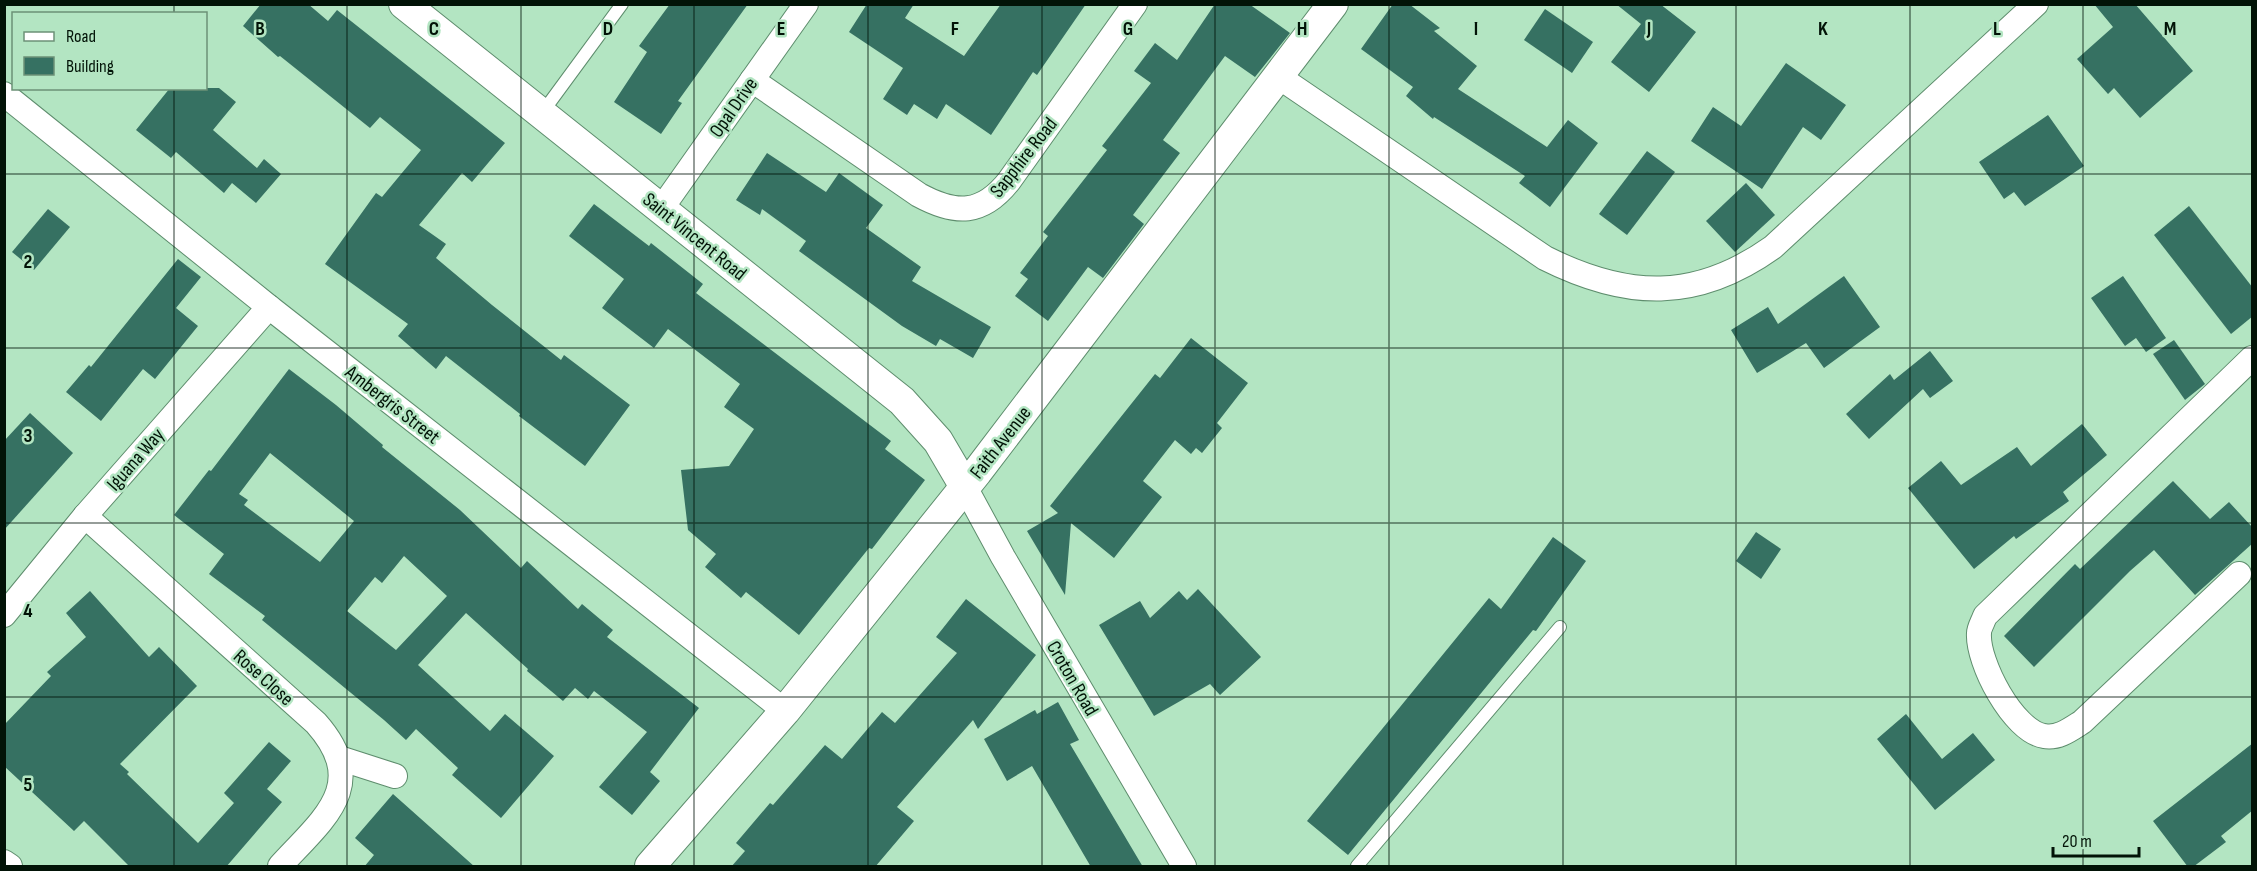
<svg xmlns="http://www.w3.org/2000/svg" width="2257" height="871" font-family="'Sofia Sans Condensed',sans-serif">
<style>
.building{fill:#367162;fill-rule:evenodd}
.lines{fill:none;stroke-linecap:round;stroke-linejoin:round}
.service-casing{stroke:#5e8d6d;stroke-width:14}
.minor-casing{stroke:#5e8d6d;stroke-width:26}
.tertiary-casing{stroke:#5e8d6d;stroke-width:32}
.service{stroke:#fff;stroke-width:12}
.minor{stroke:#fff;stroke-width:24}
.tertiary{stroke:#fff;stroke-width:30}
.grid{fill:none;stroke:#021307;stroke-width:1.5;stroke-opacity:0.55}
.labels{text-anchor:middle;stroke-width:5;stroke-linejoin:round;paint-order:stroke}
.street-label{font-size:20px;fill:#021307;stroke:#b3e5c2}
.grid-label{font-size:20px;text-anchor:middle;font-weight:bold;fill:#021307;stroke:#b3e5c2;stroke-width:5;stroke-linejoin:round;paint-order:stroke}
</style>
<rect width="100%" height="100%" fill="#b3e5c2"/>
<!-- building -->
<g class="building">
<path d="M261,4h47l20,17 9,-11 168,133 -33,39 -10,-9 -43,52 27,19 -10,14 56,47 69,55 3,-5 66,50 -45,61 -66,-50 1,-2 -74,-58 -10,13 -38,-33 10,-12 -83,-60 51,-71 6,4 39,-47 -41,-33 -10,11 -90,-72 -2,1 -35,-31z"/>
<path d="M670,4h78l-70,97 4,2 -21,31 -47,-32 33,-50 -8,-6z"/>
<path d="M867,4h47l-9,14 59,38 37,-52h85l-49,71 -4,-3 -42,63 -45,-31 -9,15 -23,-15 -7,11 -24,-16 20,-31 -54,-36z"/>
<path d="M1215,4h34l41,29 -35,44 -30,-21 -62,84 17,13 -47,62 11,9 -41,54 -15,-11 -40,54 -33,-25 13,-17 -8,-6 28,-37 -5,-4 64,-82 -5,-4 49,-63 -17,-12 21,-28 22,17z"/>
<path d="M1393,4h16l31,24 -6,3 43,35 -19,23 89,58 21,-27 30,23 -48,64 -31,-24 6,-7 -91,-59 -1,2 -27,-23 7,-9 -52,-38z"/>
<path d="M1616,4h44l36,28 -47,60 -38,-30 30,-38z"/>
<path d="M2094,4h41l58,67 -53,47 -26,-30 -6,6 -31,-35 36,-32z"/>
<path d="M1545,9l48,33 -21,31 -48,-33z"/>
<path d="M1786,63l60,42 -25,35 -18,-13 -41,62 -71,-48 22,-34 28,19z"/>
<path d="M170,88h49l17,14 -23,28 44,38 7,-9 17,15 -25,29 -24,-20 -8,10 -48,-41 -5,6 -35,-28z"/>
<path d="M2048,115l36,51 -59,40 -11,-14 -10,7 -25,-37z"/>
<path d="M1647,151l28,21 -48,63 -28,-21z"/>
<path d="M767,153l59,39 13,-19 44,32 -17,23 55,39 -9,14 79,46 -18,31 -33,-19 -4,7 -34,-20 -103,-75 7,-10 -44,-32 -2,6 -24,-15z"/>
<path d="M1746,183l29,32 -40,37 -29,-31z"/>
<path d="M594,204l55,42 2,-3 52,41 -7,9 195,148 -6,8 40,31 -53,69 -3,-1 -70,87 -53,-43 -5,6 -36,-31 11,-13 -28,-24 -7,-60 48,-4 25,-37 -30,-22 16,-23 -72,-55 -14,19 -52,-40 22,-29 -55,-43z"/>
<path d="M2189,206l64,82v28l-22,18 -77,-99z"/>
<path d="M48,209l22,18 -36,43 -22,-18z"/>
<path d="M178,259l23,18 -25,31 22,18 -43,53 -12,-10 -42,52 -35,-29 23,-27 2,2z"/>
<path d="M1844,276l36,51 -56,41 -18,-25 -49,30 -26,-43 37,-23 10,17z"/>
<path d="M2123,276l43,62 -20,14 -10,-14 -11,8 -34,-48z"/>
<path d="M1191,338l57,45 -31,40 5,5 -20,25 -6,-5 -5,6 -16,-14 -32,41 19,16 -48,61 -43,-35 -6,72 -38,-64 31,-18 -8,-7 105,-132 5,4z"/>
<path d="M2174,340l31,44 -20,16 -32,-46z"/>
<path d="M1930,351l23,30 -23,17 -7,-9 -54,50 -23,-25 44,-40 4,6z"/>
<path d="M289,369l47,36 47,40 -1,2 78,63 61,58 6,-7 51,48 4,-5 31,26 -6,7 92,71 -49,64 10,9 -28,34 -33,-28 48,-55 -53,-41 -6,8 -13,-11 -12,13 -36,-30 1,-2 -62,-56 -48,52 72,66 15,-17 49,42 -53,62 -49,-43 6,-7 -42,-39 -10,11 -22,-20 -122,-100 3,-4 -56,-42 15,-20 -50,-39 35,-45 2,1zM270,453l84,68 -34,41 -76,-57 4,-5 -9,-6zM404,556l43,40 -51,54 -49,-39 28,-34 7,6z"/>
<path d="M30,413l43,40 -69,77v-89z"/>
<path d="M2082,424l25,31 -44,37 6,9 -53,38 -2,-3 -40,33 -66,-81 33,-27 20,24 56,-38 14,19z"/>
<path d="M2173,481l37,38 19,-17 24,26v15l-58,52 -41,-45 -24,21 -96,96 -30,-31 71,-72 5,5z"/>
<path d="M1756,532l25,17 -20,30 -25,-18z"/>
<path d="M1553,537l33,24 -50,70 -3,-1 -185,225 -41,-34 182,-223 12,11z"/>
<path d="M1198,589l63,68 -41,38 -10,-11 -56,32 -55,-91 41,-24 10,17 29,-27 8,9z"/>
<path d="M90,591l59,66 10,-10 38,39 -77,78 9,8 -2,2 71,69 36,-40 -10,-10 45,-51 22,19 -24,28 15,13 -56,65h-96l-46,-46 -10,10 -70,-65v-41l47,-49 -4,-4 39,-35 -20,-24z"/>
<path d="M966,599l70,56 -58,74 -5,-9 -76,87 17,14 -39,46h-144l14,-16 -9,-8 34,-40 3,2 52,-60 17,14 40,-47 13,11 62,-70 -21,-16z"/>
<path d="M1058,702l21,38 -9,4 73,123h-52l-59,-101 -25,15 -23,-42 51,-29 2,4z"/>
<path d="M1906,714l36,45 31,-26 22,27 -60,50 -58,-71z"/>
<path d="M2253,743v67l-32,26 5,6 -33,25h-5l-35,-46z"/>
<path d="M393,794l82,73h-111l10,-12 -19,-17z"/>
</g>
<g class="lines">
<!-- service casing -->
<g class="service-casing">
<g id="service">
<path d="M542,113l80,-109"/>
<path d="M1357,866l203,-239"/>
</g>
</g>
<!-- minor casing -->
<g class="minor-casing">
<g id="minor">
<path d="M1279,77l266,181c82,41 151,44 228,-11l263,-243"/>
<path d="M752,80l167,115c37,20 63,20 90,-14l126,-177"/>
<path d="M4,94l265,213 516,404"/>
<path d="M661,209l145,-205"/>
<path d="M965,487l38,70 181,309"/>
<path d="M85,516l231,207c55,62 7,96 -36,143"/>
<path d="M2239,574l-157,148c-11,7 -24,17 -38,14 -31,-5 -67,-74 -65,-103 0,-5 4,-11 6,-17l267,-258"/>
<path d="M4,615l81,-99 184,-209"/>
<path d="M339,758l56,18"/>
<path d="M4,862l6,4"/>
</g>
</g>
<!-- tertiary casing -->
<g class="tertiary-casing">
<g id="tertiary">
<path d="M404,4l498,397 36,40 27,46"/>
<path d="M650,866l135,-155 192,-239 356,-468"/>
</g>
</g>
<!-- service -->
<use href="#service" class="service"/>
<!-- minor -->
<use href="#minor" class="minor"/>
<!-- tertiary -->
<use href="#tertiary" class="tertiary"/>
</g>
<!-- grid -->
<path class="grid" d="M174,4v10M347,4v862M521,4v862M694,4v862M868,4v862M1042,4v862M1215,4v862M1389,4v862M1563,4v862M1736,4v862M1910,4v862M2083,4v862M174,88v778M4,174h2248M4,348h2248M4,523h2248M4,697h2248"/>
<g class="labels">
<!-- street labels -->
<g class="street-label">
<text transform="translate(733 107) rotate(-55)" y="7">Opal Drive</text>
<text transform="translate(1023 157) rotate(-52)" y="7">Sapphire Road</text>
<text transform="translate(695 236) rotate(39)" y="7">Saint Vincent Road</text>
<text transform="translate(393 404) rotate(38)" y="7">Ambergris Street</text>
<text transform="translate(1000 442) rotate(-52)" y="7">Faith Avenue</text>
<text transform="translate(135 459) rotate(-49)" y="7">Iguana Way</text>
<text transform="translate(264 677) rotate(42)" y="7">Rose Close</text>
<text transform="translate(1073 678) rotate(60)" y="7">Croton Road</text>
</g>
</g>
<g class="grid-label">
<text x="260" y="35">B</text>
<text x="434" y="35">C</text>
<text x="608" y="35">D</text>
<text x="781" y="35">E</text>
<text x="955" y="35">F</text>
<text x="1128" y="35">G</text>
<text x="1302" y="35">H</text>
<text x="1476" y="35">I</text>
<text x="1649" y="35">J</text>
<text x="1823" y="35">K</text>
<text x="1997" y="35">L</text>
<text x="2170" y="35">M</text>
<text x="28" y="268">2</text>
<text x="28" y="442">3</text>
<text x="28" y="617">4</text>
<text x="28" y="791">5</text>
</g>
<!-- border -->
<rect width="2257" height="871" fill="none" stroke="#021307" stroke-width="12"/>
<!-- legend -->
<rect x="12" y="12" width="195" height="78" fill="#b3e5c2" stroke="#6c9177" stroke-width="1.5"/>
<rect x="24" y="32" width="30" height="9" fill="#ffffff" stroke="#6c9177" stroke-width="1.5"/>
<text x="66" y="42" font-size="18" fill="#021307">Road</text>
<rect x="24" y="57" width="30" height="18" fill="#367162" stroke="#6c9177" stroke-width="1.5"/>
<text x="66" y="72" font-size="18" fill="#021307">Building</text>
<!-- scale -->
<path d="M2053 847v9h86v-9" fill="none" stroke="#021307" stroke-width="3"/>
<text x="2062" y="847" font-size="18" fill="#021307" stroke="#b3e5c2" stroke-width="4.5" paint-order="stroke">20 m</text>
</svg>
